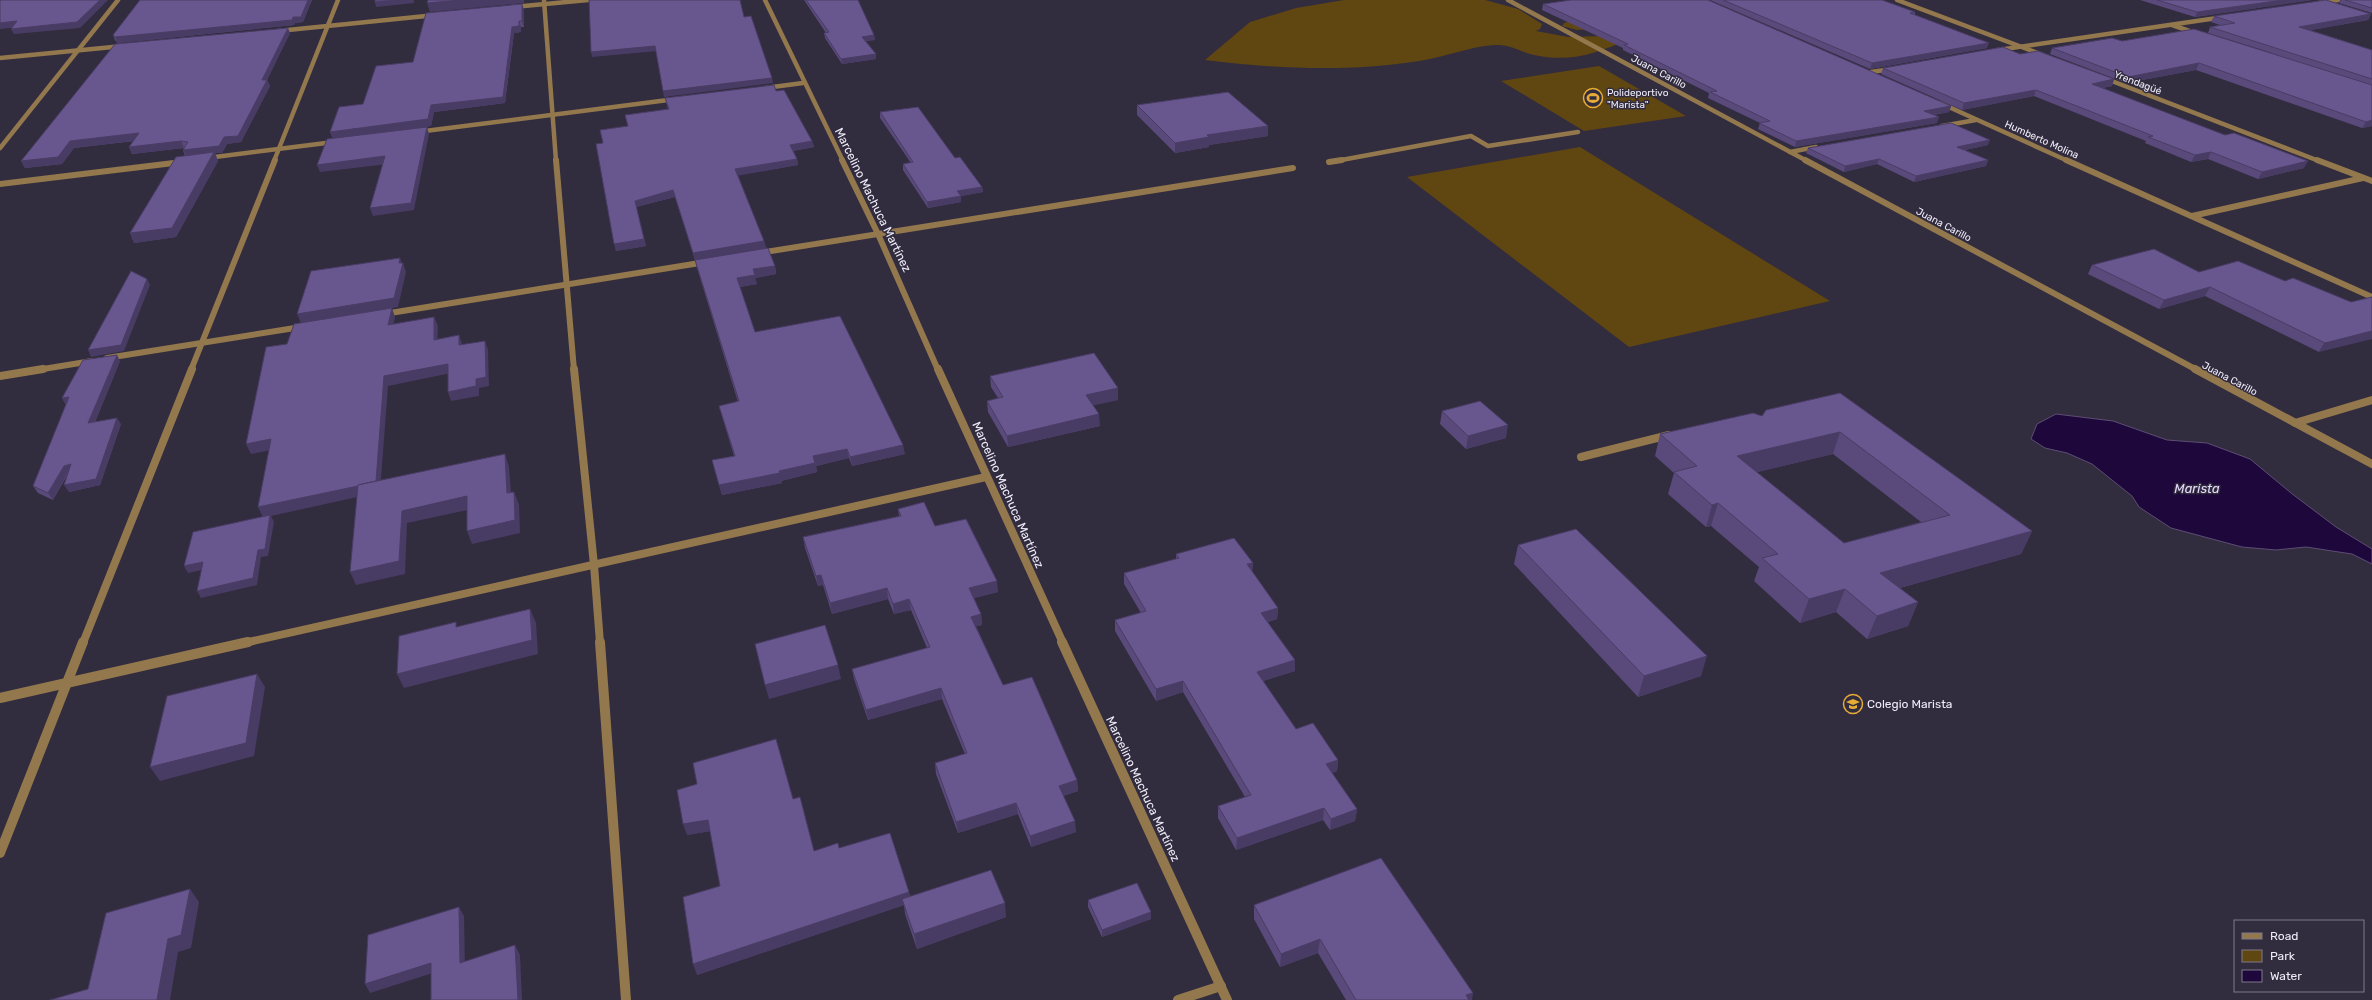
<svg xmlns="http://www.w3.org/2000/svg" width="2372" height="1000" font-family="Rubik,sans-serif">
<style>
.green{fill:#604611}
.water{fill:#1e083b;stroke:#5d4d74}
.lines{fill:none;stroke-linecap:round;stroke-linejoin:round}
.street-far3{stroke:#92784c;stroke-width:4.5}
.street-far2{stroke:#92784c;stroke-width:6}
.street-far1{stroke:#92784c;stroke-width:8}
.street{stroke:#92784c;stroke-width:10}
.wall{fill:#594a7b;fill-rule:evenodd}
.shaded-wall{fill:#493c64}
.building{fill:#68568f;stroke:#493c64;fill-rule:evenodd}
.labels{text-anchor:middle;stroke-width:3;stroke-linejoin:round;paint-order:stroke}
.far-street-label{font-size:10px;fill:#f0edf9;stroke:#322c3f}
.far-poi-label{font-size:10px;fill:#f0edf9;stroke:#322c3f;text-anchor:start}
.street-label{font-size:12px;fill:#f0edf9;stroke:#322c3f}
.poi-label{font-size:12px;fill:#f0edf9;stroke:#322c3f;text-anchor:start}
.water-label{font-size:13px;font-style:italic;fill:#e5dbff;stroke:#322c3f}
</style>
<rect width="100%" height="100%" fill="#322c3f"/>
<!-- green -->
<g class="green">
<path d="M1344,0h141l33,9 24,15 -2,5 -4,2 32,6 35,-1 -3,-7 -23,1 -15,-4 2,-3 16,-5 50,21c-34,14 -58,24 -96,16 -13,-3 -25,-11 -38,-10 -25,1 -51,12 -77,16 -71,11 -142,8 -214,-1l45,-38 46,-14z"/>
<path d="M1599,66l87,50 -102,15 -83,-50z"/>
<path d="M1580,147l250,154 -201,46 -222,-170z"/>
</g>
<!-- water -->
<path class="water" d="M2056,414l57,7 54,19 40,3 43,16 41,34 45,34 36,22v15l-20,-10 -46,-7 -30,3 -34,-3 -71,-19 -32,-21 -7,-11 -40,-32 -25,-11 -22,-5 -14,-9 6,-15z"/>
<g class="lines">
<!-- street-far3 -->
<g class="street-far3">
<path d="M544,0l12,161"/>
<path d="M765,0l78,161"/>
<path d="M1508,0l299,161"/>
<path d="M1897,0l146,55"/>
<path d="M2319,3l19,-3"/>
<path d="M513,7l75,-7"/>
<path d="M2172,25l26,9"/>
<path d="M278,31l158,-16"/>
<path d="M1998,50l226,-33"/>
<path d="M0,58l123,-12"/>
<path d="M1871,72l21,-3"/>
<path d="M2104,78l215,83"/>
<path d="M765,88l38,-5"/>
<path d="M1940,103l128,58"/>
<path d="M1942,126l34,-6"/>
<path d="M417,132l259,-33"/>
<path d="M0,148l118,-148"/>
<path d="M1790,152l26,-5"/>
<path d="M207,158l127,-16"/>
<path d="M274,161l64,-161"/>
<path d="M1336,161l135,-25 17,10 90,-14"/>
</g>
<!-- street-far2 -->
<g class="street-far2">
<path d="M556,160l18,210"/>
<path d="M842,160l36,74 60,136"/>
<path d="M1805,160l392,210"/>
<path d="M2066,160l306,137"/>
<path d="M2317,160l55,21"/>
<path d="M1329,162l13,-2"/>
<path d="M0,184l182,-22"/>
<path d="M2192,216l171,-38"/>
<path d="M759,253l534,-85"/>
<path d="M384,314l322,-52"/>
<path d="M107,358l194,-31"/>
<path d="M37,370l55,-9"/>
<path d="M191,370l84,-210"/>
</g>
<!-- street-far1 -->
<g class="street-far1">
<path d="M574,369l20,196 6,78"/>
<path d="M938,369l125,274"/>
<path d="M2195,369l177,95"/>
<path d="M0,376l43,-7"/>
<path d="M2295,423l77,-23"/>
<path d="M1581,457l88,-22"/>
<path d="M83,643l109,-274"/>
<path d="M244,643l742,-166"/>
</g>
<!-- street -->
<g class="street">
<path d="M600,642l26,358"/>
<path d="M1062,642l165,358"/>
<path d="M0,698l248,-56"/>
<path d="M0,853l83,-211"/>
<path d="M1178,1000l43,-14"/>
</g>
</g>
<!-- wall -->
<g class="wall">
<path d="M140,0h172l-9,22 -8,1 -1,2 -176,18 -3,-3 -2,-5z"/>
<path d="M804,0h54l16,35 1,5 -9,1 10,13v5l-34,5 -17,-26 -1,-5h2z"/>
<path d="M1710,0h172l33,12v3l72,33 -117,21z"/>
<path d="M2140,0h172l-117,17z"/>
<path d="M2341,0h31v13l-33,-10z"/>
<path d="M1543,4l408,102 -2,6 -15,3 3,8 -142,24 -37,-18 2,-6 -52,-25 1,-5 -86,-43v-2l-81,-38z"/>
<path d="M524,10v17h-3v5l-7,1 -9,70 -71,9 -3,14 -98,13 -3,-7 83,-70z"/>
<path d="M2371,14l-3,6 -58,10 62,20v76l-10,2 -166,-58 -70,13 -76,-29 2,-6 70,-7 150,12 -64,-20 2,-6 10,-2 -9,-3 3,-6z"/>
<path d="M290,33l-23,47 3,6 -29,56 -14,2 -5,9h-7l3,8 -42,76 -42,6 -4,-10 55,-77 -2,-6 1,-2 -52,6 -3,-7 5,-6 -60,7 -12,16 -37,4 -4,-7z"/>
<path d="M2020,54l94,25 -2,7 -9,2 201,80 -46,11 -50,-20 -17,3 -46,-19 1,-2 -112,-45 -72,14 -81,-36 2,-6z"/>
<path d="M776,91l36,50 2,6 -21,4 4,8 1,6 -60,10 26,66 2,7 -71,12 -20,-63 -39,10 10,39 -30,5 -13,-108 25,-17 40,-17 -3,-11z"/>
<path d="M1137,105l131,21v10l-59,9v2l-34,6 -38,-38z"/>
<path d="M880,112l102,75 1,5 -23,4 1,6 -33,6 -25,-38v-6l8,-1 -31,-45z"/>
<path d="M1988,145l-23,5 23,10 -2,6 -72,16 -37,-18 -33,8 -38,-19 2,-5z"/>
<path d="M695,260l80,6 1,8 -21,4 2,6 -17,3 15,45 150,122 -53,12 -3,-8 -33,8 1,6 -36,9 1,2 -60,12 -10,-35 22,-4 -15,-50 19,-4 -41,-134z"/>
<path d="M2092,265l107,7 86,9 66,21 -32,50 -114,-56 -46,13 -71,-35z"/>
<path d="M120,361l-25,61 26,2 -21,61 -31,7v-20l-16,28 -15,-7 -5,-7 33,-81 -4,-7z"/>
<path d="M990,376l128,24 -25,5 7,21 -92,21 -20,-35 -1,-11 11,-3 -7,-11z"/>
<path d="M1840,393l192,138 -11,23 -121,34 18,14 -10,24 -41,13 -31,-27 -36,11 -46,-42 5,-14 -48,-41 -5,1 -38,-33 6,-21 -19,-17 5,-22 102,-18zM1833,454l88,68 -77,21 -87,-71z"/>
<path d="M1442,411l64,27 -40,11 -26,-25z"/>
<path d="M898,509l37,17 63,66 -24,6 7,16 1,11 -6,1 27,59 74,95 1,11 -15,5 13,36 -45,15 -13,-33 -60,19 -22,-59 -1,-11 30,-9 -23,-55 -74,21 -14,-41 -2,-10 75,-21 -16,-38 -17,4 -6,-15 -56,15 -9,-29 -5,1 -13,-38 -2,-11 96,-21z"/>
<path d="M1518,545l183,131 -63,21 -124,-133z"/>
<path d="M1176,554l77,9 -1,9 26,36 -1,11 -9,3 27,49 -32,10 33,48 42,31 -1,11 -5,2 25,36 -2,12 -25,9 -7,-10 -87,30 -18,-32v-12l27,-9 -62,-105 -27,9 -41,-70v-11l26,-7 -17,-29v-11l52,-14z"/>
<path d="M793,799l21,52 25,-3 70,44 1,5 96,20 -89,32 -12,-35 -1,-9 -207,70 23,-89 -10,-55 -23,4z"/>
<path d="M1088,900l63,19 -49,18 -14,-30z"/>
<path d="M1254,905l218,95h-126l-28,-47 -38,14 -26,-48z"/>
</g>
<!-- shaded-wall -->
<g class="shaded-wall">
<path d="M100,0h8l-28,28 -66,6 -3,-5z"/>
<path d="M308,0h4l-9,22 -8,1 -1,2 -176,18 -3,-6 178,-20z"/>
<path d="M397,0h17v3l-38,4 -1,-5z"/>
<path d="M462,0h62v3l-94,9 -3,-9z"/>
<path d="M2283,0h29l-117,17 2,-5z"/>
<path d="M522,4l2,6v17l-2,-6z"/>
<path d="M2371,14l-3,6 -72,13 3,-6z"/>
<path d="M17,21l3,6 -20,2v-6z"/>
<path d="M519,21l2,6v5l-7,1 -9,70 -71,9 -3,14 -98,13 -3,-7 101,-27 81,-78z"/>
<path d="M288,28l2,5 -23,47 3,6 -29,56 -14,2 -5,9h-7l3,8 -42,76 -42,6 -4,-10 56,-77 -3,-6 41,-13 38,-57z"/>
<path d="M874,35l1,5 -12,1 -1,-4z"/>
<path d="M1989,43l-2,5 -117,21 2,-6z"/>
<path d="M655,46l2,5 -65,6 -1,-5z"/>
<path d="M876,54v5l-34,5 -1,-5z"/>
<path d="M2199,63l-3,7 -70,13 2,-6z"/>
<path d="M772,78l1,5 -109,14 -1,-6z"/>
<path d="M2114,79l-2,7 -23,4 3,-6z"/>
<path d="M2036,90l-2,6 -72,14 2,-7z"/>
<path d="M1951,106l-2,6 -27,5 2,-6z"/>
<path d="M1939,117l-2,6 -142,24 1,-6z"/>
<path d="M2372,120v6l-10,2 4,-6z"/>
<path d="M1268,126v10l-59,9v2l-34,6v-10l32,-8z"/>
<path d="M427,127l2,7 -15,76 -41,6 -3,-8z"/>
<path d="M139,133l3,7 -68,8 -12,16 -37,4 -4,-7 49,-20z"/>
<path d="M1990,140l-2,5 -33,7 2,-5z"/>
<path d="M181,141l3,7 -52,6 -3,-7z"/>
<path d="M812,141l2,6 -23,4 -1,-6z"/>
<path d="M2211,152l-3,7 -17,3 4,-7z"/>
<path d="M385,156l3,8 -68,8 -3,-7z"/>
<path d="M797,159l1,6 -62,11 -1,-7z"/>
<path d="M1879,159l-2,5 -33,8 1,-6z"/>
<path d="M1988,160l-2,6 -72,16 2,-6z"/>
<path d="M2308,161l-4,7 -46,11 4,-7z"/>
<path d="M982,187l1,5 -26,5v-6z"/>
<path d="M673,190l2,7 -39,10 10,39 -30,5 -2,-7 21,-43z"/>
<path d="M961,196v6l-33,6 -1,-6z"/>
<path d="M764,241l2,7 -71,12 -2,-7z"/>
<path d="M400,258l2,6 1,-1 3,9 -8,35 -6,1 3,9 -4,17 -90,-11 -4,-9 102,-51z"/>
<path d="M775,266l1,8 -21,4 2,6 -18,3 -2,-9 16,-9z"/>
<path d="M147,279l3,6 -26,66 -33,6 -3,-7z"/>
<path d="M2210,287l-5,9 -46,13 5,-9z"/>
<path d="M434,317l4,9 -1,23 -3,-9z"/>
<path d="M2372,331v8l-53,13 6,-9z"/>
<path d="M459,335l3,9 1,11 -4,-10z"/>
<path d="M485,341l3,9 1,36 -10,2v8l-28,5 -3,-9 28,-13z"/>
<path d="M117,355l3,6 -28,69 -4,-7z"/>
<path d="M448,364l3,9 -63,13 -8,106 -109,24 3,6 -6,34 -7,1 -4,28 -56,13 -4,-7 66,-74 -5,-10 126,-131z"/>
<path d="M1118,388v12l-32,7v-12z"/>
<path d="M69,397l-3,8 -4,-7z"/>
<path d="M1099,414l1,12 -92,21 -1,-11z"/>
<path d="M117,418l4,6 -21,61 -31,7 -5,-7z"/>
<path d="M1508,425l-2,13 -40,11 2,-13z"/>
<path d="M1840,432l-7,22 -103,25 7,-23z"/>
<path d="M271,439l4,10 -24,5 -5,-10z"/>
<path d="M903,445l2,9 -53,12 -2,-9z"/>
<path d="M847,449l2,9 -33,8 1,6 -36,9 1,2 -60,12 -3,-10 60,-14 34,-15z"/>
<path d="M505,454l4,13 3,39 -5,-13z"/>
<path d="M71,464l5,7 -8,1 -15,28 -5,-7 16,-27z"/>
<path d="M514,492l5,12 1,29 -48,11 -5,-13z"/>
<path d="M467,496l5,13 -65,14 -2,51 -49,11 -6,-13 52,-61z"/>
<path d="M1718,503l-7,23 -5,1 6,-22z"/>
<path d="M2032,531l-11,23 -150,42 9,-23z"/>
<path d="M203,562l4,7 -19,4 -4,-7z"/>
<path d="M1253,563l-1,11 -5,-10z"/>
<path d="M821,575l2,10 -5,1 -2,-10z"/>
<path d="M997,581l1,11 -27,7 -2,-11z"/>
<path d="M887,588l1,11 -56,15 -2,-11z"/>
<path d="M1845,589l-9,23 -36,11 9,-24z"/>
<path d="M909,599l2,11 -17,4 -1,-10z"/>
<path d="M1918,602l-10,24 -41,13 10,-23z"/>
<path d="M1278,608l-1,11 -17,5 1,-11z"/>
<path d="M530,609l6,14 2,31 -134,34 -7,-14z"/>
<path d="M981,614l1,11 -9,2 -2,-10z"/>
<path d="M1707,656l-6,20 -63,21 6,-21z"/>
<path d="M1295,660v11l-39,12 1,-11z"/>
<path d="M838,665l3,14 -72,20 -4,-14z"/>
<path d="M257,674l8,13 -11,69 -94,25 -10,-14z"/>
<path d="M1183,681v11l-27,9v-12z"/>
<path d="M941,688l1,11 -74,21 -2,-10z"/>
<path d="M1338,760l-1,11 -12,5 1,-12z"/>
<path d="M1077,780l1,11 -18,6 -1,-11z"/>
<path d="M1016,803l2,11 -60,19 -2,-11z"/>
<path d="M1324,808l-1,12 -87,30 1,-12z"/>
<path d="M1357,809l-2,12 -25,9 1,-11z"/>
<path d="M708,820l4,11 -25,4 -4,-11z"/>
<path d="M1075,821l1,11 -45,15 -1,-11z"/>
<path d="M190,889l9,13 -8,46 -13,4 -8,48h-13l11,-61z"/>
<path d="M909,892l2,11 -9,-4 2,6 -207,70 -4,-11z"/>
<path d="M1005,903l1,14 -89,32 -3,-15z"/>
<path d="M459,907l5,9 1,56 -5,-9z"/>
<path d="M1151,912v7l-49,18v-7z"/>
<path d="M1320,939l-2,14 -38,14 1,-13z"/>
<path d="M515,945l5,10 2,45h-4z"/>
<path d="M431,963l5,9 -66,21 -5,-9z"/>
<path d="M1473,993l-1,7h-7l1,-5z"/>
</g>
<!-- building -->
<g class="building">
<path d="M0,0h100l-23,22 -66,7 6,-8 -17,2z"/>
<path d="M140,0h168l-7,17h-8l-1,3 -177,17 -2,-2z"/>
<path d="M375,0h22l-22,2z"/>
<path d="M428,0h34l-35,3z"/>
<path d="M589,0h151l4,17 7,-1 21,62 -109,13 -8,-45 -64,6z"/>
<path d="M806,0h52l16,35 -12,2 14,17 -35,5 -17,-26 5,-1z"/>
<path d="M1571,0h137l243,106 -27,5 15,6 -143,24 -37,-18 11,-2 -60,-29 7,-1 -93,-46 4,-1 -85,-40z"/>
<path d="M1723,0h159l33,12 -5,1 79,30 -117,20z"/>
<path d="M2157,0h126l-86,12z"/>
<path d="M2326,0l45,14 -72,13 73,23v29l-162,-52 25,-4 -21,-7z"/>
<path d="M2345,0h27v8z"/>
<path d="M522,4v17h-3v5l-7,1 -9,70 -72,8 -3,14 -98,13 9,-25 24,-3 13,-38 37,-4 13,-49z"/>
<path d="M288,28l-26,52h5l-29,56 -14,1 -5,9 -36,4 5,-8 -7,-1 -52,6 10,-14 -69,8 -12,16 -37,4 94,-117z"/>
<path d="M2194,29l178,56v35l-6,2 -167,-59 -71,14 -76,-29 60,-10 10,3z"/>
<path d="M2003,47l17,7 18,-3 76,28 -22,5 133,51 9,-2 74,28 -46,11 -51,-20 -16,3 -47,-18 5,-1 -117,-46 -72,13 -81,-35z"/>
<path d="M774,85l2,6 8,-1 28,51 -22,4 7,14 -62,10 29,72 -71,12 -20,-63 -38,11 9,38 -30,5 -18,-100 7,-1 -3,-13 28,-4 -3,-11 44,-6 -4,-11z"/>
<path d="M1228,92l40,34 -61,9 2,2 -34,6 -38,-38z"/>
<path d="M918,107l37,51 5,-1 22,30 -25,4 4,5 -34,6 -24,-38 10,-2 -33,-50z"/>
<path d="M1951,123l39,17 -33,7 31,13 -72,16 -37,-17 -34,7 -37,-18z"/>
<path d="M427,127l-16,76 -41,5 15,-52 -68,9 10,-26z"/>
<path d="M214,152l-42,76 -42,5 46,-76z"/>
<path d="M768,248l7,18 -22,3 2,6 -18,3 18,54 85,-16 63,129 -53,12 -3,-8 -34,7 2,7 -36,8 1,2 -61,12 -7,-25 23,-4 -16,-50 20,-5 -44,-141z"/>
<path d="M2154,249l45,23 39,-11 47,20 8,-3 58,24 21,-5v34l-47,12 -115,-56 -46,13 -72,-35z"/>
<path d="M400,258l-1,5h4l-9,35 -97,16 14,-43z"/>
<path d="M131,271l16,8 -26,66 -33,5z"/>
<path d="M392,308l-4,17 46,-8v23l25,-5v10l26,-4 1,36 -10,2v7l-28,6v-28l-64,12 -8,105 -18,4v1l-100,21 13,-68 -25,5 20,-97 21,-3 7,-20z"/>
<path d="M1094,353l24,35 -32,7 13,19 -92,22 -20,-35 16,-4 -13,-21z"/>
<path d="M117,355l-29,68 29,-5 -21,61 -32,6 7,-21 -7,2 -16,27 -15,-7 36,-89 -7,1 21,-38z"/>
<path d="M1840,393l192,138 -152,42 38,29 -41,14 -32,-27 -36,10 -47,-41 16,-4 -60,-51 -6,2 -38,-33 23,-6 -37,-32 93,-21 9,3 4,-6zM1840,432l110,83 -106,28 -107,-87z"/>
<path d="M1480,401l28,24 -40,11 -26,-25z"/>
<path d="M505,454l2,39 7,-1 1,28 -48,11v-35l-65,15 -3,50 -49,11 8,-87z"/>
<path d="M924,502l11,24 31,-7 31,62 -28,7 12,26 -10,3 32,68 29,-8 45,103 -18,6 16,35 -45,15 -14,-33 -60,19 -21,-59 32,-10 -26,-65 -75,22 -14,-41 78,-22 -21,-48 -16,5 -6,-16 -57,15 -9,-28 -5,1 -13,-39 98,-21 -3,-7z"/>
<path d="M270,515l-5,34 -7,1 -5,28 -56,13 6,-29 -19,4 9,-34z"/>
<path d="M1576,529l131,127 -63,20 -126,-131z"/>
<path d="M1234,538l19,25 -6,1 31,44 -17,5 34,47 -38,12 39,57 17,-6 25,37 -12,4 31,45 -26,10 -7,-11 -87,30 -19,-32 33,-11 -68,-114 -27,8 -41,-69 31,-9 -22,-38 55,-15 -3,-4z"/>
<path d="M530,609l2,31 -135,34 2,-38 57,-14v5z"/>
<path d="M825,625l13,40 -73,20 -10,-41z"/>
<path d="M257,674l-11,69 -96,24 17,-71z"/>
<path d="M776,739l17,60 7,-2 14,54 24,-8 1,5 51,-15 19,59 -216,72 -10,-67 37,-11 -12,-66 -25,4 -6,-34 20,-6 -4,-21z"/>
<path d="M1381,858l92,135 -7,2 3,5h-113l-36,-61 -39,15 -27,-49z"/>
<path d="M991,870l14,33 -91,31 -12,-35z"/>
<path d="M1137,883l14,29 -49,18 -14,-30z"/>
<path d="M190,889l-9,46 -13,4 -11,61h-107l38,-11 18,-76z"/>
<path d="M459,907l1,56 55,-18 3,55h-87v-37l-66,21 3,-49z"/>
</g>
<!-- icons -->
<defs>
<g id="stadium-ring" transform="scale(1)"><circle r="9.5" fill="#322c3f" stroke="#e7ac36" stroke-width="1.5"/><path d="M0-5a6.5 5 0 1 0 0 10a6.5 5 0 1 0 0-10ZM-3.5-1.8h7v3.6h-7Z" fill="#e7ac36"/></g>
<g id="school-ring" transform="scale(1)"><circle r="9.5" fill="#322c3f" stroke="#e7ac36" stroke-width="1.5"/><path d="M0-5L7-2L0 1L-7-2ZM-4 1L0 2.5L4 1V4Q0 6-4 4Z" fill="#e7ac36"/></g>
</defs>
<g fill-rule="evenodd">
<use href="#stadium-ring" x="1593" y="98"/>
<use href="#school-ring" x="1853" y="704"/>
</g>
<g class="labels">
<!-- far-street labels -->
<g class="far-street-label">
<text transform="translate(1659 71) rotate(28)" y="4">Juana Carillo</text>
<text transform="translate(2138 82) rotate(21)" y="4">Yrendagüé</text>
<text transform="translate(2042 139) rotate(24)" y="4">Humberto Molina</text>
<text transform="translate(1944 224) rotate(28)" y="4">Juana Carillo</text>
<text transform="translate(2230 378) rotate(28)" y="4">Juana Carillo</text>
</g>
<!-- far-poi labels -->
<g class="far-poi-label">
<text x="1607" y="96">Polideportivo<tspan x="1607" dy="12">"Marista"</tspan></text>
</g>
<!-- street labels -->
<g class="street-label">
<text transform="translate(873 200) rotate(64)" y="4">Marcelino Machuca Martínez</text>
<text transform="translate(1008 495) rotate(66)" y="4">Marcelino Machuca Martínez</text>
<text transform="translate(1143 789) rotate(65)" y="4">Marcelino Machuca Martínez</text>
</g>
<!-- poi labels -->
<g class="poi-label">
<text x="1867" y="708">Colegio Marista</text>
</g>
<!-- water labels -->
<g class="water-label">
<text x="2197" y="493">Marista</text>
</g>
</g>
<!-- legend -->
<rect x="2234" y="920" width="130" height="72" fill="#322c3f" stroke="#7e7989"/>
<rect x="2242" y="933" width="20" height="6" fill="#92784c" stroke="#7e7989"/>
<text x="2270" y="940" font-size="12" fill="#f0edf9">Road</text>
<rect x="2242" y="950" width="20" height="12" fill="#604611" stroke="#7e7989"/>
<text x="2270" y="960" font-size="12" fill="#f0edf9">Park</text>
<rect x="2242" y="970" width="20" height="12" fill="#1e083b" stroke="#7e7989"/>
<text x="2270" y="980" font-size="12" fill="#f0edf9">Water</text>
</svg>
